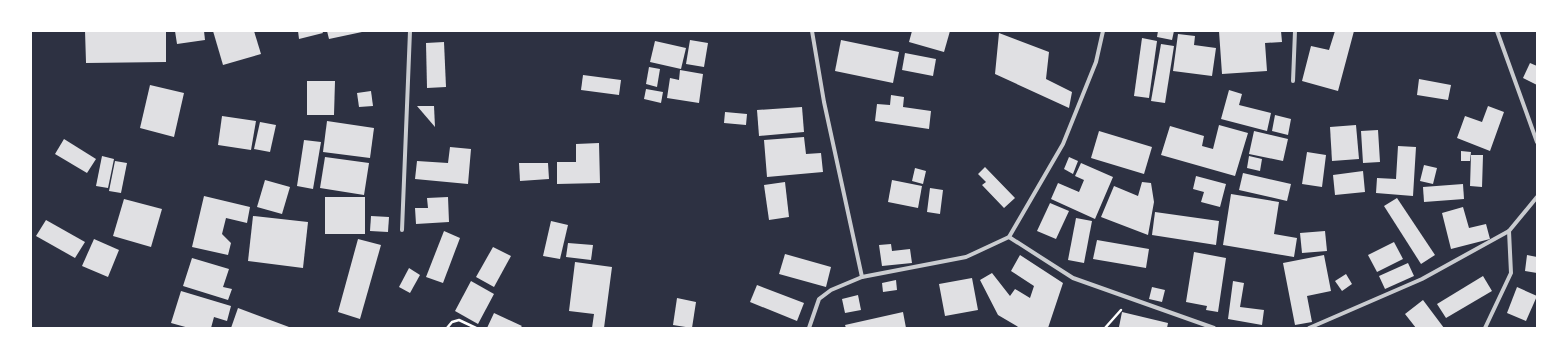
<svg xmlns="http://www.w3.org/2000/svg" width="1568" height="359" font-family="Quicksand,sans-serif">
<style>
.building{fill:#e0e0e3}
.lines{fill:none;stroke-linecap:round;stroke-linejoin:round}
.path{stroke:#fff;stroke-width:2.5}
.minor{stroke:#caccd0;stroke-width:4}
</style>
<rect width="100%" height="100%" fill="#2d3142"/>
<!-- building -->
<g class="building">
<path d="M85,31h81v31l-80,1z"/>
<path d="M175,31h29l1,9 -28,4z"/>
<path d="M213,31h41l7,23 -38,11z"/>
<path d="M298,31h24l1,2 -24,6z"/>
<path d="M327,31h35v1l-33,7z"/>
<path d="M912,31h38l-6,21 -35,-10z"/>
<path d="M1158,31h16l-2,9 -15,-3z"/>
<path d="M1219,31h62l1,11 -17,1 2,28 -45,3z"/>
<path d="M1335,31h19l-16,60 -36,-10 9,-35 18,4z"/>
<path d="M999,33l50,19 -3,27 26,13 -3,16 -74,-34z"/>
<path d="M1178,34l17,2 -1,9 22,3 -4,28 -39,-5z"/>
<path d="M1142,38l15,3 -8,57 -15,-2z"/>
<path d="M690,40l18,3 -4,24 -18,-3z"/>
<path d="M841,40l58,12 -6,31 -58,-12z"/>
<path d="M655,41l31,7 -5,21 -31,-7z"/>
<path d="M444,42l2,45 -19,1 -1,-45z"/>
<path d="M1161,44l13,2 -9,57 -14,-2z"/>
<path d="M905,53l31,6 -3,17 -31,-6z"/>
<path d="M1530,63l7,3v19l-14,-7z"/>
<path d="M649,67l11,2 -3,18 -11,-3z"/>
<path d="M680,70l23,4 -4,29 -32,-5 3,-20 9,2z"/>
<path d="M583,75l38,5 -2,15 -38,-5z"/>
<path d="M1419,79l32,6 -3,15 -31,-5z"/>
<path d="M307,81h28l-1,34h-27z"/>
<path d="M150,85l34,8 -10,44 -34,-9z"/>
<path d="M646,89l17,3 -2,11 -17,-4z"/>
<path d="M1229,90l13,4 -3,11 32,8 -4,18 -46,-12z"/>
<path d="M371,91l2,15 -14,1 -2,-14z"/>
<path d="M891,95l13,2 -1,10 28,4 -2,18 -54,-8 2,-17 13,1z"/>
<path d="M417,106h17l1,21z"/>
<path d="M1488,106l16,6 -14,39 -33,-13 8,-22 17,6z"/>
<path d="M802,107l2,25 -45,4 -2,-26z"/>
<path d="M725,112l22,2 -1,11 -22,-2z"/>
<path d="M1275,115l16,4 -3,16 -16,-4z"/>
<path d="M222,116l34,5 -5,29 -33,-5z"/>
<path d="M327,121l47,7 -4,30 -47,-6z"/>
<path d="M260,122l16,3 -6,27 -16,-3z"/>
<path d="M1219,125l29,8 -13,43 -74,-21 9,-29 34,10 -2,10 11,3z"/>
<path d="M1356,125l3,34 -27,2 -2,-34z"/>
<path d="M1378,130l2,32 -17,1 -2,-32z"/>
<path d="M1099,131l53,16 -8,27 -53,-16z"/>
<path d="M1254,131l34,8 -5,22 -34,-7z"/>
<path d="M804,137l2,17 15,-1 2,19 -56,5 -3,-37z"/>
<path d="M64,139l32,20 -9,14 -32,-19z"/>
<path d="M304,140l17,2 -8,47 -16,-3z"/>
<path d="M599,143l1,40 -43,1v-22h19v-18z"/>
<path d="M1398,146l18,1 -3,49 -37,-3 1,-15 19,1z"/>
<path d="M450,147l21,2 -3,35 -53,-5 2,-18 31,2z"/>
<path d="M1461,151l10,1 -1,9h-9z"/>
<path d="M1307,152l19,3 -4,32 -20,-3z"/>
<path d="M1471,155h12l-1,32 -12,-1z"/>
<path d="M102,156l12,3 -6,29 -12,-2z"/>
<path d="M1249,156l13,3 -2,12 -13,-3z"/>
<path d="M325,157l44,6 -5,32 -44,-7z"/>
<path d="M1069,157l9,4 -5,13 -9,-5z"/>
<path d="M115,161l12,2 -6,30 -12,-2z"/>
<path d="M519,163h29l1,16 -29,2z"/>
<path d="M1081,163l32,14 -18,42 -44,-20 7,-16 21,9 5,-12 -9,-4z"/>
<path d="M1424,165l13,3 -4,16 -13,-3z"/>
<path d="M985,167l30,31 -11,10 -22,-23 4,-3 -8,-8z"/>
<path d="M915,168l11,3 -3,13 -11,-3z"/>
<path d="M1363,171l2,21 -30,3 -2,-20z"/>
<path d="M1243,173l48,11 -4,17 -48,-11z"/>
<path d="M1196,176l30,8 -6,23 -19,-5 3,-10 -11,-3z"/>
<path d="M265,180l25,7 -8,27 -25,-7z"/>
<path d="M892,180l30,6 -4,22 -30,-6z"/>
<path d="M785,182l4,35 -20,3 -5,-35z"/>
<path d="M1142,182l9,1 3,19 -6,33 -47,-18 13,-31 24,10z"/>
<path d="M1463,184l1,15 -40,3 -1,-15z"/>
<path d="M930,188l13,2 -3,24 -13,-2z"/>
<path d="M1231,194l48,8 -5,32 23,4 -3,19 -71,-12z"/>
<path d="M204,196l46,11 -3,16 -21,-5 -4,16 9,9 -3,12 -36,-8z"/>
<rect x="325" y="197" width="40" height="37"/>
<path d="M448,197l1,25 -33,2 -1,-16h13l-1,-10z"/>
<path d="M1397,198l38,57 -14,9 -37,-58z"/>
<path d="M124,199l38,10 -11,38 -38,-11z"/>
<path d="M1050,203l19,8 -13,28 -19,-8z"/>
<path d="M1463,207l6,21 17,-4 4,15 -39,10 -9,-36z"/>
<path d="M1155,212l64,9 -3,24 -64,-10z"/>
<path d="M253,216l55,6 -5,46 -55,-7z"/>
<path d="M371,216l18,1 -1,15 -18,-1z"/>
<path d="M1076,218l16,3 -8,42 -16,-3z"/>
<path d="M46,220l39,22 -10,16 -39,-22z"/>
<path d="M551,221l17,4 -8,34 -17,-3z"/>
<path d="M444,231l16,7 -17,45 -17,-6z"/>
<path d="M1325,231l2,20 -25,2 -2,-20z"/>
<path d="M94,239l25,11 -11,27 -26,-11z"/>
<path d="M358,239l23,6 -21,74 -22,-7z"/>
<path d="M1097,240l52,9 -3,19 -53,-9z"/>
<path d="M1394,242l9,17 -26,13 -9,-17z"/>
<path d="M568,243l25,2 -2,15 -25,-3z"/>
<path d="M891,244l1,7 18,-2 2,14 -30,3 -3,-21z"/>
<path d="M493,247l18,9 -17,31 -18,-10z"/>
<path d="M1194,252l32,6 -8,54 -12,-2 1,-4 -21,-4z"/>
<path d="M785,254l46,13 -5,20 -47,-13z"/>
<path d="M1020,255l43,28 -15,45h-28l-22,-13 -18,-35 12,-7 18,23 5,-7 15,9 4,-12 -23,-15z"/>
<path d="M1324,255l7,36 -24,5 5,26 -17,3 -12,-62z"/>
<path d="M1527,255l10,2v16l-12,-2z"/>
<path d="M192,258l37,11 -6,18 9,2 -4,11 -45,-14z"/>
<path d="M575,262l37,5 -8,61h-12l2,-14 -25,-3z"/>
<path d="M1408,263l6,13 -29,13 -6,-13z"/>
<path d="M409,268l11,7 -10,18 -11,-6z"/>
<path d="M1346,274l6,10 -10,7 -7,-10z"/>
<path d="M1483,276l9,15 -46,27 -9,-14z"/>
<path d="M972,278l6,32 -33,6 -6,-32z"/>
<path d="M896,280l1,10 -14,2 -1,-9z"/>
<path d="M471,281l23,13 -16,30 -23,-13z"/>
<path d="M1233,281l11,2 -4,24 24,3 -2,15 -34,-6z"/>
<path d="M757,285l47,18 -7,18 -47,-19z"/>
<path d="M1152,287l13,3 -3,12 -13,-3z"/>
<path d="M1517,287l20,9 -11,25 -19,-8z"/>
<path d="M181,291l50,15 -4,15 -13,-4 -3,11h-22l-18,-5z"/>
<path d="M858,295l3,15 -16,3 -3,-14z"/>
<path d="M677,298l19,4 -4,26 -19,-3z"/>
<path d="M1423,300l21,28h-28l-11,-14z"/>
<path d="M238,308l51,19 -1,1h-57z"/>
<path d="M903,312l3,16h-60l-1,-3z"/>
<path d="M1122,312l46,11 -1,5 -48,-1z"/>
<path d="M494,313l28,13 -2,2h-33z"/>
</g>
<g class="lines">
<!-- path -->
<g class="path">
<path d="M447,328l5,-6 7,-2 17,8"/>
<path d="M1105,328l16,-18"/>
</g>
<!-- minor -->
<g class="minor">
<path d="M812,31l12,71 38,175"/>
<path d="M1497,31l40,111"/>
<path d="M1293,81l2,-50"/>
<path d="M402,230l8,-199"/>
<path d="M1009,237l64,41 141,50"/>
<path d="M809,328l10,-29 12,-9 31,-13 104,-20 43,-20 54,-93 33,-82 7,-31"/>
<path d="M1309,328l113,-49 87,-48 28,-34"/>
<path d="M1485,328l26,-55 -2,-42"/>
</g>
</g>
<!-- border -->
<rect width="1568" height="359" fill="none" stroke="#ffffff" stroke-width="64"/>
</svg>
